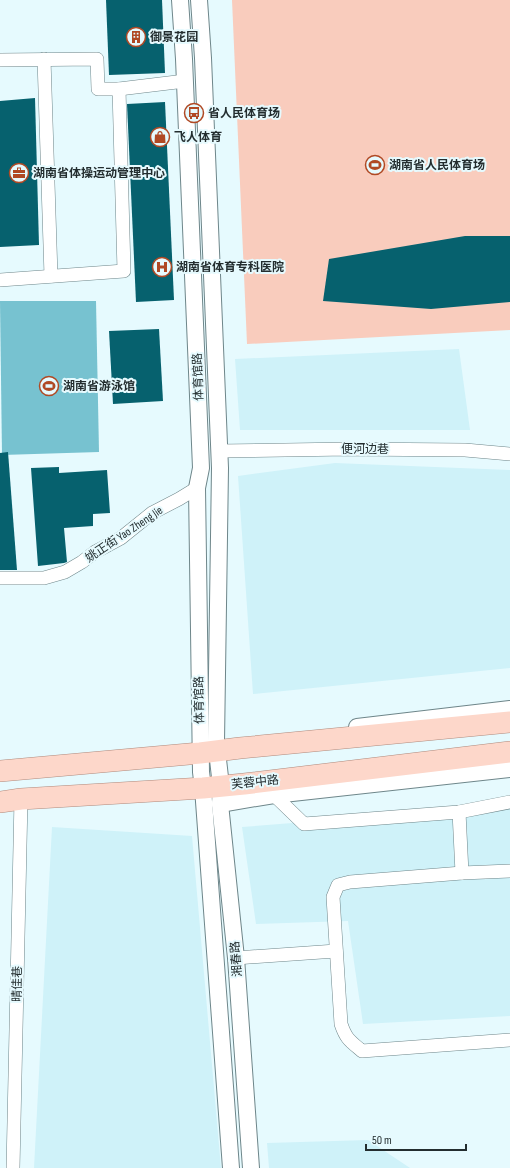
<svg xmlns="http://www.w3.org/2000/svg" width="510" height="1168" font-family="'Sofia Sans Condensed','Noto Sans SC',sans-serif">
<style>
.built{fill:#cff2f9}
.green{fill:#f9ccbd}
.water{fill:#77c2d0}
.building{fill:#06616e}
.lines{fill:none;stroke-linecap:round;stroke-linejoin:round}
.minor-casing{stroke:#6e868a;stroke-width:14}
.tertiary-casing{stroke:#6e868a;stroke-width:18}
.primary-casing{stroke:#af8a7d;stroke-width:22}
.minor{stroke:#fff;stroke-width:13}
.tertiary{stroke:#fff;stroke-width:16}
.primary{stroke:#fdd7ca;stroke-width:21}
.labels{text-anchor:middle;stroke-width:4;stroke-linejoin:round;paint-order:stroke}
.poi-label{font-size:12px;font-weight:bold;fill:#232d2f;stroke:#e6fafe;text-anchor:start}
.street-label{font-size:12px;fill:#232d2f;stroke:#e6fafe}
</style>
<rect width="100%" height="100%" fill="#e6fafe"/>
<!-- built -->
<g class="built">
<path d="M459,349l11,81h-230l-5,-71z"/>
<path d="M335,463l175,7v198l-257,26 -15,-218z"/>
<path d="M510,806v210l-147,8 -15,-103 -92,3 -14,-97z"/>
<path d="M52,827l140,9 29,332h-187z"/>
<path d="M368,1140l42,28h-141l-2,-25z"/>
</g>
<!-- green -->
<path class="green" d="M232,0h278v330l-263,14z"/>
<!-- water -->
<path class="water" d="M0,301h96l3,151 -97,3z"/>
<!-- building -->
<g class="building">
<path d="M106,0h56l3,73 -56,2z"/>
<path d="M35,98l4,147 -39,2v-146z"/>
<path d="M165,102l9,198 -38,2 -9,-198z"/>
<path d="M465,236h45v66l-79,7 -108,-8 6,-42z"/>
<path d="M159,329l4,72 -50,3 -4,-73z"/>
<path d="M8,452l9,118h-17v-117z"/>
<path d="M59,467v6l48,-3 3,43 -17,1v12l-29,2 3,34 -3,1 -26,3 -7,-98z"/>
</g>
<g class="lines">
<!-- minor casing -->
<g class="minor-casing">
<g id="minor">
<path d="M44,59l7,217"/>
<path d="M0,60l97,-1 1,30h21l66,-8"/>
<path d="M0,280l124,-9 -5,-182"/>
<path d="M219,451l129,-2 117,1 45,4"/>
<path d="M0,578h44l21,-6 17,-10 13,-10 26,-14 31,-25 27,-14 18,-11"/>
<path d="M274,795l30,29 155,-12 51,-10"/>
<path d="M459,812l3,61"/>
<path d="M510,871l-48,2 -112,9 -12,3 -5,12 8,127c5,15 9,17 21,27l148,-11"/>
<path d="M236,958l100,-7"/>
<path d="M13,1168l8,-369"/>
</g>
</g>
<!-- tertiary casing -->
<g class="tertiary-casing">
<g id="tertiary">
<path d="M180,0l4,59 17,409 -4,20 4,284 2,16 28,380"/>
<path d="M199,0l4,58 17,410 -4,274 5,44 -1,18 16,154 15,210"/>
<path d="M357,727l153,-18"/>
<path d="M220,804l54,-9 236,-26"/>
</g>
</g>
<!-- primary casing -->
<g class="primary-casing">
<g id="primary">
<path d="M0,771l200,-18 40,-5 270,-26"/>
<path d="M0,802l21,-3 182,-11 41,-4 266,-32"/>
</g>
</g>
<!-- minor -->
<use href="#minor" class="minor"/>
<!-- tertiary -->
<use href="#tertiary" class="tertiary"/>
<!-- primary -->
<use href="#primary" class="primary"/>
</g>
<!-- icons -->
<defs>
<g id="building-ring" transform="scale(1)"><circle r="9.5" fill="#e6fafe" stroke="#b04924" stroke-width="1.5"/><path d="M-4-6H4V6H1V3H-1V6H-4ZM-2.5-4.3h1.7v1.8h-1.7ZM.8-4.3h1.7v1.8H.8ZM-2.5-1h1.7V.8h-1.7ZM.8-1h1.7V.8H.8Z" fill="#b04924"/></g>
<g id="bus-ring" transform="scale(1)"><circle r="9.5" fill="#e6fafe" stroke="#b04924" stroke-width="1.5"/><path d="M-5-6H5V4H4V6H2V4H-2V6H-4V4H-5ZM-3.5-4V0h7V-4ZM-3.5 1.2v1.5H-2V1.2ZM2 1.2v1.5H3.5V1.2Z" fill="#b04924"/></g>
<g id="shop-ring" transform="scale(1)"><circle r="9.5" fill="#e6fafe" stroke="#b04924" stroke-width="1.5"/><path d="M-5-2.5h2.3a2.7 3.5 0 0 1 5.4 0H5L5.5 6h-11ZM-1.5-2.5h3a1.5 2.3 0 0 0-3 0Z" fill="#b04924"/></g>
<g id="stadium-ring" transform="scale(1)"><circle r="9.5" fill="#e6fafe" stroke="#b04924" stroke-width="1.5"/><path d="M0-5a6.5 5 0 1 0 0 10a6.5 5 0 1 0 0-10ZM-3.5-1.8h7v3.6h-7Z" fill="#b04924"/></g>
<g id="office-ring" transform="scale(1)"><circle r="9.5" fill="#e6fafe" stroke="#b04924" stroke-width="1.5"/><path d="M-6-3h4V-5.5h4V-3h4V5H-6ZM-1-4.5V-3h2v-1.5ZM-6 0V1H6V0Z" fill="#b04924"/></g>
<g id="hospital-ring" transform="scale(1)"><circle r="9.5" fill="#e6fafe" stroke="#b04924" stroke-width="1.5"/><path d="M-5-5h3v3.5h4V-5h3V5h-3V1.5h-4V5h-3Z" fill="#b04924"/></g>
</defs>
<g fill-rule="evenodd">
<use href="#building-ring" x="136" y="37"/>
<use href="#bus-ring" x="194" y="113"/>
<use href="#shop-ring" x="160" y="137"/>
<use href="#stadium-ring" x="375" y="165"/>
<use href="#office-ring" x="19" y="173"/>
<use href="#hospital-ring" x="162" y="267"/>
<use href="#stadium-ring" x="49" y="386"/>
</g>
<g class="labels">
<!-- poi labels -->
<g class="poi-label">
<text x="150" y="41">御景花园</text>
<text x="208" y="117">省人民体育场</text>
<text x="174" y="141">飞人体育</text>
<text x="389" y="169">湖南省人民体育场</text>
<text x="33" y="177">湖南省体操运动管理中心</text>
<text x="176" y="271">湖南省体育专科医院</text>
<text x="63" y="390">湖南省游泳馆</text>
</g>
<!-- street labels -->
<g class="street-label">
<text transform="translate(198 377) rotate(-92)" y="4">体育馆路</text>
<text x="365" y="453">便河边巷</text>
<text transform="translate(124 534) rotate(-34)" y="4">姚正街 Yao Zheng Jie</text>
<text transform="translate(199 700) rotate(-91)" y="4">体育馆路</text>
<text transform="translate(255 782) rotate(-6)" y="4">芙蓉中路</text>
<text transform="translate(236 959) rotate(-95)" y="4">湘春路</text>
<text transform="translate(17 984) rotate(-89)" y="4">晴佳巷</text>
</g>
</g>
<!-- scale -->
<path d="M366 1144v6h100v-6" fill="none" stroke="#232d2f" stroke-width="2"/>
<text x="372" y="1144" font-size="12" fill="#232d2f" stroke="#e6fafe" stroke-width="3" paint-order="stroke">50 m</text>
</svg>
